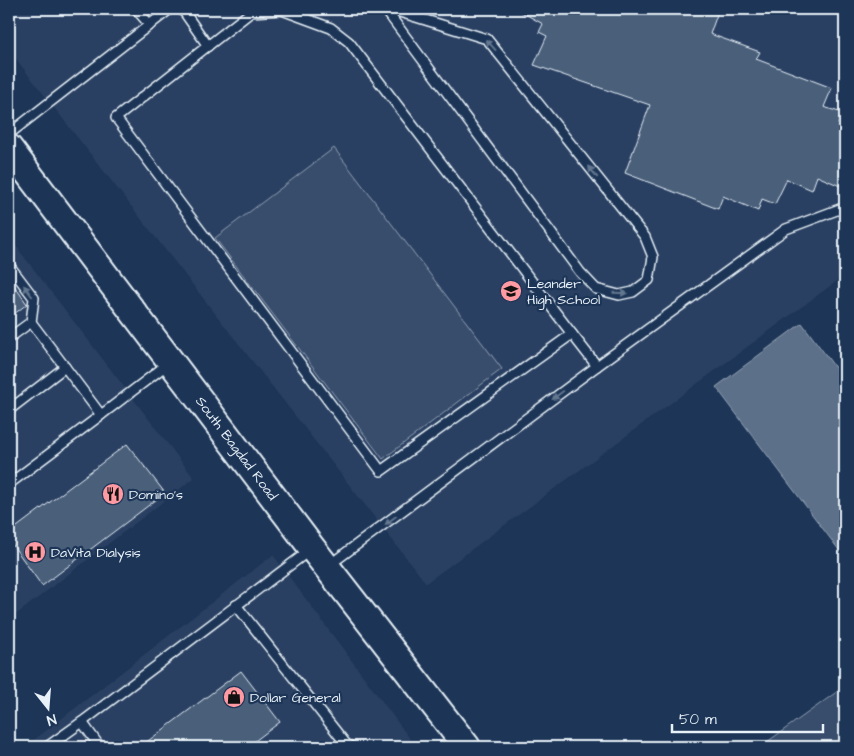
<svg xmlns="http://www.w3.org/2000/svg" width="854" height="756" font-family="'Architects Daughter',sans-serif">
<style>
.built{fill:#2a4162}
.green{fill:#374d6c;stroke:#909fb2}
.water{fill:#5d7089;stroke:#95a4b5}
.building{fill:#495e7a;stroke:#e8f1f8}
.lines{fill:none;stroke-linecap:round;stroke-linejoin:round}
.service-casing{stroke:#e8f1f8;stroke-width:12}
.secondary-casing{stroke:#e8f1f8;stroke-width:30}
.service{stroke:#1d3557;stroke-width:9}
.secondary{stroke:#1d3557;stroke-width:26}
.oneway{fill:#64778f}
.labels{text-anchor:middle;stroke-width:4.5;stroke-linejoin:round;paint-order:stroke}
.poi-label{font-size:14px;fill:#e8f1f8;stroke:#1d3557;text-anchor:start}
.street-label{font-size:14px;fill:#e8f1f8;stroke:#1d3557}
</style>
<rect width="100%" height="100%" fill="#1d3557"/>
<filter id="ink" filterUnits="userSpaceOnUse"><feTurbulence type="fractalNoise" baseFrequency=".02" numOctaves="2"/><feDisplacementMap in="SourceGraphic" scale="10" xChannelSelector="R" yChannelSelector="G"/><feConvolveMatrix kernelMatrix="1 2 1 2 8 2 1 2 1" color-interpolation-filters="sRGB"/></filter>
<g filter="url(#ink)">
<!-- built -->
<g class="built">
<path d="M9,9h836v266l-419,308 -417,-533z"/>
<path d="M9,237l185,241 -185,142z"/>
<path d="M273,555l143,192h-391z"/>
</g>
<!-- green -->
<g class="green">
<path d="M334,148l168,221 -119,90 -168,-221z"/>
<path d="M845,686v61h-85z"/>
</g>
<!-- water -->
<path class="water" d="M802,323l43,58v177l-129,-171z"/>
<!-- building -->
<g class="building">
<path d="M516,9h203l-9,25 50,18 -4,7 76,29 -8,19 18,6 -4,11 7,3v61l-28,-12 -5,14 -25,-11 -12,25 -13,-5 -4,12 -35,-15 -5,13 -93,-36 25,-68 -116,-40 13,-29 -8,-4 4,-8z"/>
<path d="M9,278l18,26 -18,14z"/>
<path d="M127,444l38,49 -123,93 -33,-46v-7z"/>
<path d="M241,671l39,51 -33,25h-107z"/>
</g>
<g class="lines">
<!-- service casing -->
<g class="service-casing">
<g id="service">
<path d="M136,9l14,16"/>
<path d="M182,9l26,37"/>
<path d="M385,9l195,263 16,17 23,6 14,-3 16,-12 4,-23 -8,-20 -158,-198 -97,-30"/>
<path d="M282,10l49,18 18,14 223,292 -191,137 -265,-353 135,-106z"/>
<path d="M9,134l161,-125"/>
<path d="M9,265l25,33 -3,24"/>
<path d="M572,334l25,32"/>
<path d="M9,338l22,-16 34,45"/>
<path d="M9,410l56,-43 36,48"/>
<path d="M9,484l92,-69 68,-52"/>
<path d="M328,566l269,-200 189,-137 59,-22"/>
<path d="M236,605l110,139 6,3"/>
<path d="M82,722l18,25"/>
<path d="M47,747l35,-25 228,-172"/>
</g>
</g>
<!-- secondary casing -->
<g class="secondary-casing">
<path id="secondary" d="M9,148l303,400 155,199"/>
</g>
<!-- service -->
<use href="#service" class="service"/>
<!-- secondary -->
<use href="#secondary" class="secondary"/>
</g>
<!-- one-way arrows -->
<defs><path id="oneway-solid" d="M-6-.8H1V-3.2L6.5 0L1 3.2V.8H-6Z" transform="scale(1.25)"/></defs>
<g class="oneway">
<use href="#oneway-solid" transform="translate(491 45) rotate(-132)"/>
<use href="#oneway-solid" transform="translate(593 172) rotate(-128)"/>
<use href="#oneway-solid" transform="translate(28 291) rotate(-127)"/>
<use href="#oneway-solid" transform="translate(620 293) rotate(1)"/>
<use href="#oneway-solid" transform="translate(558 395) rotate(143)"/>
<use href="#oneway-solid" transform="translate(391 520) rotate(143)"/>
</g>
</g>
<!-- icons -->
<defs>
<g id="school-disc" transform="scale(1.125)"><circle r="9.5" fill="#ff9aa2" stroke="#1d3557"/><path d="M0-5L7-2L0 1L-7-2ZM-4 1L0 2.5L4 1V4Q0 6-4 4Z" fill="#111"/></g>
<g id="restaurant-disc" transform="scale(1.125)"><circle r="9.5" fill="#ff9aa2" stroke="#1d3557"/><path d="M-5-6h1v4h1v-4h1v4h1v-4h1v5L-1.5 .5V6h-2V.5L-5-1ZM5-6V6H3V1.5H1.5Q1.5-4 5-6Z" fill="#111"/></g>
<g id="hospital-disc" transform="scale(1.125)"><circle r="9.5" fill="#ff9aa2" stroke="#1d3557"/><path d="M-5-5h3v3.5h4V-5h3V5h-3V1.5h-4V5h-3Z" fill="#111"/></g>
<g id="shop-disc" transform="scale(1.125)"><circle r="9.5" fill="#ff9aa2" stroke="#1d3557"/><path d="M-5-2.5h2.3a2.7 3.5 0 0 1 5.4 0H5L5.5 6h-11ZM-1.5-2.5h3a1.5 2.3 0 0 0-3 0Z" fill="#111"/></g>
</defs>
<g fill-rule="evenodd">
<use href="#school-disc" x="511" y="291"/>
<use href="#restaurant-disc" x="113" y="494"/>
<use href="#hospital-disc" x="35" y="552"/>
<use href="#shop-disc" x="234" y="697"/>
</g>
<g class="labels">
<!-- poi labels -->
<g class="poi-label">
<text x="527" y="288">Leander<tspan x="527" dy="16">High School</tspan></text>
<text x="129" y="499">Domino's</text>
<text x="51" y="557">DaVita Dialysis</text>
<text x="250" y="702">Dollar General</text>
</g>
<!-- street labels -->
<g class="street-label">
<text transform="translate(237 448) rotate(53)" y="5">South Bagdad Road</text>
</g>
</g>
<!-- margin -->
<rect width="854" height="756" fill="none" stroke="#1d3557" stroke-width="30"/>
<rect x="15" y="15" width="824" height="726" fill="none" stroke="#e8f1f8" stroke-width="2" filter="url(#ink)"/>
<!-- north arrow -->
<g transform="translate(48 708) rotate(163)" stroke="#1d3557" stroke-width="4" paint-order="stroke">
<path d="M0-4L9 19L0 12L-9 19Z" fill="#e8f1f8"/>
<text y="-8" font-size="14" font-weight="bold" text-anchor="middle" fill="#e8f1f8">N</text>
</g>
<!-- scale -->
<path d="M672 724v8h151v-8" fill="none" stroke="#e8f1f8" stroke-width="2.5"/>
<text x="679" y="724" font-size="15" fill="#e8f1f8" stroke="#1d3557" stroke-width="4" paint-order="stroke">50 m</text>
</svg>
